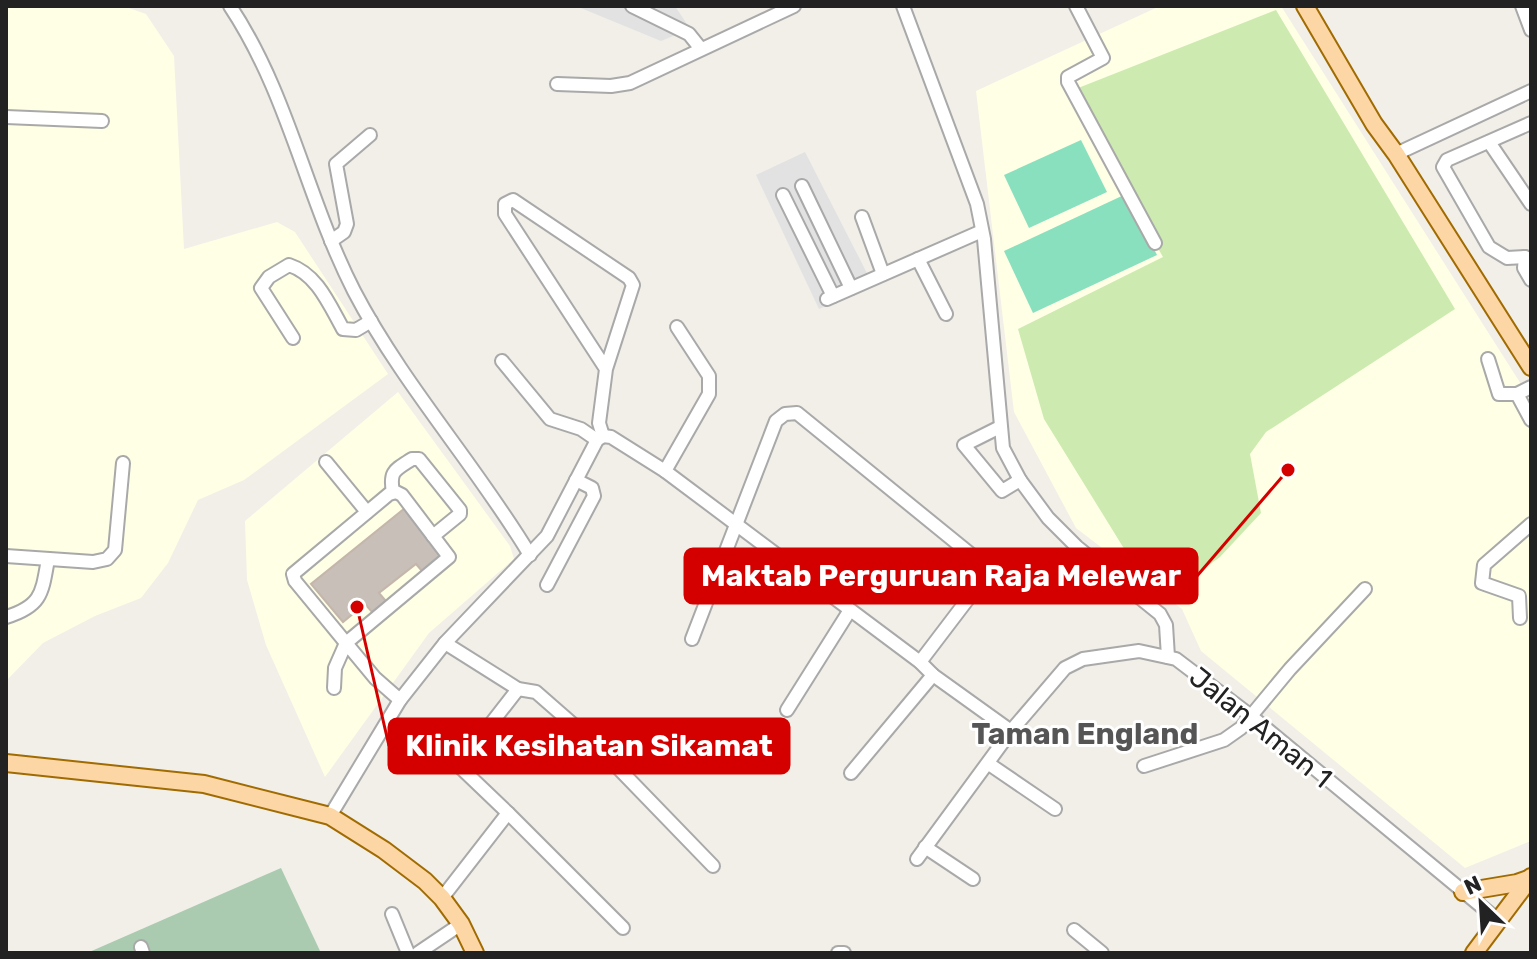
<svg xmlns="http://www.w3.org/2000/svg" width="1537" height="959" font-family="Rubik,sans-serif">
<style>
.education{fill:#ffffe5}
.grass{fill:#cdebb0}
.cemetery{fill:#aacbaf}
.pitch{fill:#88e0be}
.parking{fill:#e2e2e2}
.building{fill:#c7bfb8;stroke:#c4b6ab;stroke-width:2}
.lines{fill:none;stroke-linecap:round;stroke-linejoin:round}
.minor-casing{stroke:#a9a9a9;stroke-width:16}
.major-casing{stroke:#a06b00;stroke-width:20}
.minor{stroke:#fff;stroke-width:12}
.major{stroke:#fcd6a4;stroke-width:16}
.labels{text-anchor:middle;stroke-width:6;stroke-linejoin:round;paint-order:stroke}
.street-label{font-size:28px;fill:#222;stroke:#fff}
.neighbourhood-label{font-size:30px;font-weight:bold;fill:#555;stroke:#fff}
.leader{fill:none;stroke:#d40000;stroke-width:3}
.callout-dot{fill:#d40000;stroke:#fff;stroke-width:3}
.callout{fill:#d40000;stroke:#d40000;stroke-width:3}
.callout-label{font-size:30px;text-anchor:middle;font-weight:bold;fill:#fff}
</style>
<rect width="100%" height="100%" fill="#f2efe9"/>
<!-- education -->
<g class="education">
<path d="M16,6h107l23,8 28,42 10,193 93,-27 18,10 93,142 -144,106 -46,20 -30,63 -27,35 -46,18 -52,27 -37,38v-672z"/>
<path d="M1160,6h121l250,394v441l-66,27 -264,-217 -19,-42 -106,-81 -62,-116 -38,-321z"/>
<path d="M398,392l112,154 4,13 -85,74 -104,144 -59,-132 -19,-65 -2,-59z"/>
</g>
<!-- grass -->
<path class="grass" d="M1276,10l179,299 -189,123 -16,22 11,59 -41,44 -40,29 -44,-18 -92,-149 -26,-90 145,-72 -95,-165z"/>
<!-- cemetery -->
<path class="cemetery" d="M281,868l40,85h-234z"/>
<!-- pitch -->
<g class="pitch">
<path d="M1081,140l26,52 -78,36 -25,-53z"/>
<path d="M1126,194l31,61 -124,58 -29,-62z"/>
</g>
<!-- parking -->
<g class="parking">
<path d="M576,6h99l15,23 -29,12z"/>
<path d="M805,152l68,133 -54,24 -63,-134z"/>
</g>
<!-- building -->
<path class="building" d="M405,508l38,46 -21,17 -6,-7 -37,29 7,8 -14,11 -7,-8 -22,18 -32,-38z"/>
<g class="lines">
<!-- minor casing -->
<g class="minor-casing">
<g id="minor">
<path d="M230,6c59,89 76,191 124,285 49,94 122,174 176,264"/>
<path d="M632,6l57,28 12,15"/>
<path d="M903,6l74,198 7,35 19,209 17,32 28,38 29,29 83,67 6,11 2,32"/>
<path d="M1076,6l27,52 -35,19v5l87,161"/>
<path d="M1522,6l9,24"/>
<path d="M557,84l54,2 19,-3 164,-77"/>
<path d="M6,117l96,4"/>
<path d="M1489,142l42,62"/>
<path d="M1396,154l135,-63"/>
<path d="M802,186l49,102"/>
<path d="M783,195l50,101"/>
<path d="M862,217l21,57"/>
<path d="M331,241l13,-9 3,-8 -11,-60 34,-29"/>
<path d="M1525,257l-18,1 -18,-11 -46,-80 4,-7 84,-37"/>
<path d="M1525,257l-1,11 7,12"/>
<path d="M918,259l28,55"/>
<path d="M827,299l155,-68"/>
<path d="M293,338l-32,-50 8,-11 20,-12c28,9 40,39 54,64l13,1 15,-9"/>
<path d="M1488,359l11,35h18"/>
<path d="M502,361l48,58 31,10 16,11"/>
<path d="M1531,387l-14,7 14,26"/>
<path d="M1000,427l-36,18 38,46 18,-11"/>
<path d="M603,436l-4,-13 7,-54 27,-84 -4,-7 -116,-78 -8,4v10l101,155"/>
<path d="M603,436l8,1 54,34 255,191 13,13 78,56"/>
<path d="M326,462l41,50"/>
<path d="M665,471l44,-77v-18l-32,-49"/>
<path d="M393,492c-4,-21 2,-22 19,-33h7l41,51v4l-27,22"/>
<path d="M396,492l6,3 47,62 -103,86 -51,-62 -2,-7 96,-80z"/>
<path d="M6,556l87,6 14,-3 8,-9 8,-87"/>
<path d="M547,585l47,-89 -2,-8 -16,-8"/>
<path d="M6,617c36,-11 36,-24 42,-58"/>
<path d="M1520,618l-1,-22 -37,-13 2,-18 47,-41"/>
<path d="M692,639l84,-218 9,-7 12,-1 193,157 -70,92"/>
<path d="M445,643l73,46 18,3 56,49 121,125"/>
<path d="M334,688l1,-20 11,-25 29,35 25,22"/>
<path d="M787,710l63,-100"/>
<path d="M989,764l66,45"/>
<path d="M1144,766l80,-26 17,-12 49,-59 75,-80"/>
<path d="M851,773l82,-98"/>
<path d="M508,813l115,115"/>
<path d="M330,816l70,-116 45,-57 102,-107 50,-96 6,-4"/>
<path d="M925,847l48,32"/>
<path d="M917,859l94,-128 54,-63 18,-9 56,-8 37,8 75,57 248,205"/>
<path d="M442,898l66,-85 -47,-45 1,-7 56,-72"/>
<path d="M392,914l16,39"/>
<path d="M1074,930l28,23"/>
<path d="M141,947l2,6"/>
<path d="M418,953l43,-29"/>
<path d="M838,953h6"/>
</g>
</g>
<!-- major casing -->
<g class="major-casing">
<g id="major">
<path d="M1305,6l69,118 22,30 135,213"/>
<path d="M6,763l198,21 126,32 54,34 41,31 17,17 19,26 14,29"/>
<path d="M1463,892l54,-9 14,-5"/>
<path d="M1474,953l57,-76"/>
</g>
</g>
<!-- minor -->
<use href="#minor" class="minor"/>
<!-- major -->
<use href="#major" class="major"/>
</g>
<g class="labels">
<!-- street labels -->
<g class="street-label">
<text transform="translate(1261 727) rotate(39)" y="10">Jalan Aman 1</text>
</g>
<!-- neighbourhood labels -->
<g class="neighbourhood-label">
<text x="1085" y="744">Taman England</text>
</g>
</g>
<!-- callouts -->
<path class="leader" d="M1288 470L1197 576M357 607L389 746"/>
<g class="callout-dot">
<circle cx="1288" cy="470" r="8"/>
<circle cx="357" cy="607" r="8"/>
</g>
<g class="callout">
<rect x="685" y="549" width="512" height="54" rx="8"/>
<rect x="389" y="719" width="400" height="54" rx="8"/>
</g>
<g class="callout-label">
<text x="941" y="586">Maktab Perguruan Raja Melewar</text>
<text x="589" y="756">Klinik Kesihatan Sikamat</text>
</g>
<!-- border -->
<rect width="1537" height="959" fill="none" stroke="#222222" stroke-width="16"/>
<!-- north arrow -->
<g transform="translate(1481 903) rotate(335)" stroke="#ffffff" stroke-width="6" paint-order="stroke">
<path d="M0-6L14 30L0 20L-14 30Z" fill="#222222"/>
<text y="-12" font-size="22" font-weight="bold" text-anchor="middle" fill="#222222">N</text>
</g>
</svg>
